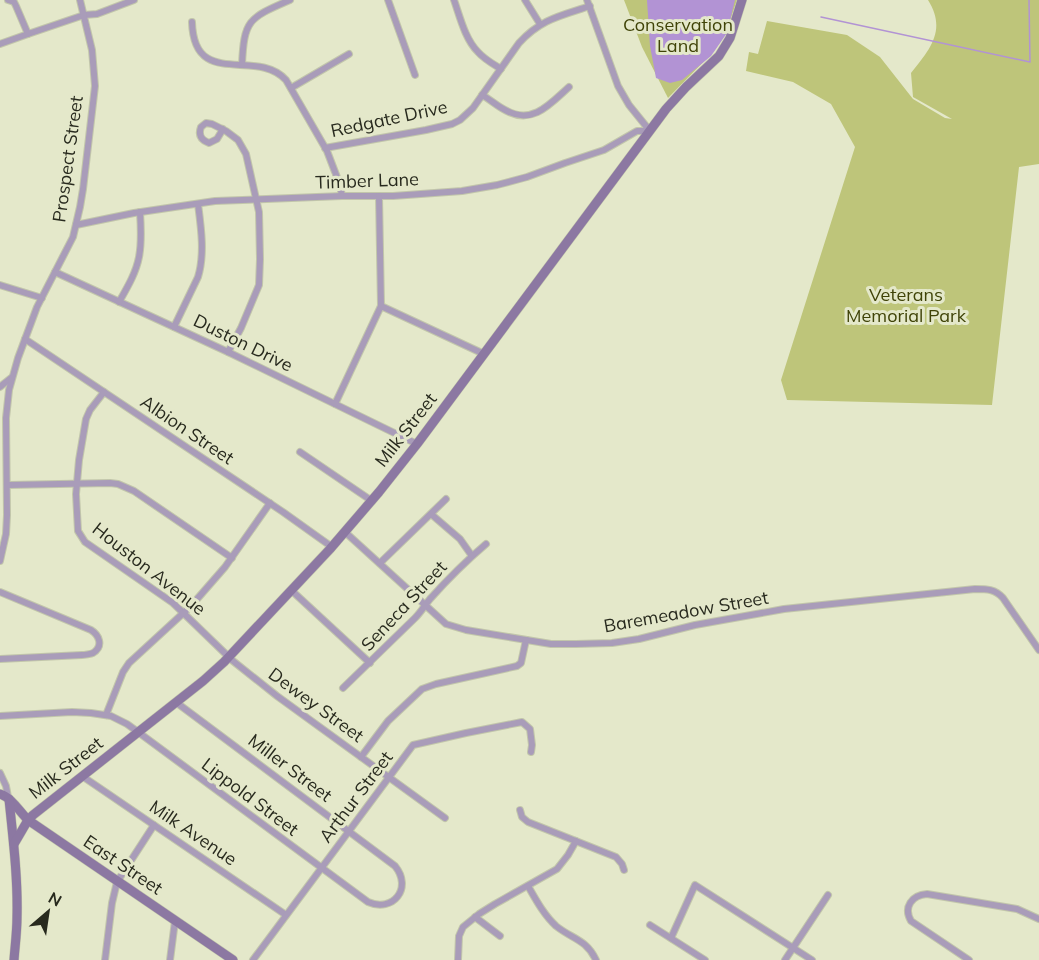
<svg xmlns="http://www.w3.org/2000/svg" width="1039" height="960" font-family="Mulish,sans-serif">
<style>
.green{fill:#bec57a}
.water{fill:#b293d4}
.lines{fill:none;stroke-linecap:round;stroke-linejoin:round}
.stream{stroke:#b293d4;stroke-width:1.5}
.street-casing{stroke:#c2c6ab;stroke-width:8}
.secondary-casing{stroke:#c2c6ab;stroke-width:10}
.street{stroke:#a99cb9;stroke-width:6}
.secondary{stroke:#8c78a2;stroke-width:9}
.labels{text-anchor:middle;stroke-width:6;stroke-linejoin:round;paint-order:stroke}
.park-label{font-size:18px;fill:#3f4307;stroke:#e4e8ca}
.street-label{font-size:18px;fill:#282a1e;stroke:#e4e8ca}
</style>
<rect width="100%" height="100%" fill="#e4e8ca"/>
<!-- green -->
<g class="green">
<path d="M624,0h113l-11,33 -12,18 -46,47 -26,-51z"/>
<path d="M928,0h111v164l-20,3 -27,238 -205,-5 -6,-20 74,-233 -24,-43 -38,-22 -47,-11 3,-19 9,2 9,-33 80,14 33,22 33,42 32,19 7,1 -39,-22 -2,-24c19,-24 36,-43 17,-73z"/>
</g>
<!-- water -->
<path class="water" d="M647,0h88l-8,33 -16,23 -29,24 -12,3 -14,-5 -6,-32z"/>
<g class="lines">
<!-- stream -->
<path class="stream" d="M821,17l209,45 -1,-62"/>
<!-- street casing -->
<g class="street-casing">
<g id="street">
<path d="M388,0l27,75"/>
<path d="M454,0c6,17 11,39 24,52 6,7 15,12 23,17"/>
<path d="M525,0l15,24"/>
<path d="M587,0l31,86 11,19 21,26"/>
<path d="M192,22c2,68 64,25 94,58l41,71 13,34 2,11"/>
<path d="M28,34l56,-19 13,-1 37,-14"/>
<path d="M0,44l28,-10 -12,-28 -2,-4 -6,-2"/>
<path d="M242,65c2,-46 7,-47 48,-65"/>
<path d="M291,88l58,-34"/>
<path d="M482,95c9,5 16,12 25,16 26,14 44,-8 62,-24"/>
<path d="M223,129l-6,10 -8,4c-8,-3 -11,-8 -8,-16l5,-4 6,1 14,7 12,9 8,14 13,58 1,47 -1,26 -18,43 -13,24"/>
<path d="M325,148l101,-18 26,-6 8,-4 13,-12 46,-65c22,-24 41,-27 71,-37"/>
<path d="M76,225l58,-12 81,-12 127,-5h51l69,-5 35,-6 30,-8 38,-14 39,-13 33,-19h13"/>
<path d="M55,272l173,80 189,92"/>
<path d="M0,285l42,13"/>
<path d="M119,302c8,-14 17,-29 20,-45 3,-15 2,-30 1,-45"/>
<path d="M381,306l103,48"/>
<path d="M174,327l24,-50c7,-23 3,-50 0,-73"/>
<path d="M25,339l258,173 49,35"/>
<path d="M0,387l11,-9"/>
<path d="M104,392l-14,18 -4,9 -7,41 -3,34 2,37 7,11 88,61 60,58 44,35 168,122"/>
<path d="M335,404l46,-98 -2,-110"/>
<path d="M300,452l72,49"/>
<path d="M8,485l102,-2 8,1 16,7 98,67"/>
<path d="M431,514l29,25 12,17"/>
<path d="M345,532l101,92 20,6 85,14h25l36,-1 27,-4 56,-14 89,-16 191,-20c12,0 20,0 28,9l36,52"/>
<path d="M0,561l6,-27 1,-19 -1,-97 3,-28 9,-32 19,-51 36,-70 7,-30 3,-18 12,-103 -3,-36 -12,-50"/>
<path d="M380,563l66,-64"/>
<path d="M291,590l79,73"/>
<path d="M0,592l91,38c8,5 13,16 2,23 -2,1 -9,2 -11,2l-82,4"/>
<path d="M343,688l72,-70c6,-6 10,-13 15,-19 17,-19 36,-38 56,-55"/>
<path d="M106,715l17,-43 6,-9 62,-57 34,-39 45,-64"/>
<path d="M0,716l72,-4 19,1 20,3 16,8 11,8 230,170c25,11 45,-14 27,-36l-218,-163"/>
<path d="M361,757l27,-36 34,-32 14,-5 81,-18 4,-3 5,-23"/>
<path d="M0,773l6,13 2,11"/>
<path d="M82,776l204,139"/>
<path d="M520,810l2,7 6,5 88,35 6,7 2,6"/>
<path d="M528,886c8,14 16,29 28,40 16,13 30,13 40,34"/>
<path d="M475,917l25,19"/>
<path d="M650,925l55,35"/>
<path d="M671,938l24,-53 117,75"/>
<path d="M105,960l7,-57 5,-21 37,-57"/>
<path d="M170,960l5,-39"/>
<path d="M253,960l160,-215 53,-12 56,-11 8,7 2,16 -1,7"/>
<path d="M458,960l1,-24 4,-9 16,-13 16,-10 62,-35 11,-14 8,-14"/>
<path d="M785,960l43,-65"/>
<path d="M969,960l-58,-39c-8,-14 1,-26 16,-27l90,15 22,10"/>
</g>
</g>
<!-- secondary casing -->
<g class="secondary-casing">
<g id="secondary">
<path d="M0,794c12,4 19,17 28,26l205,140"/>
<path d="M9,799c4,39 9,79 8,118 0,15 -2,29 -3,43"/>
<path d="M14,844l14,-24 5,-5 170,-134 21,-19 106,-113 49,-57 38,-48 249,-335 20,-22 33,-31 11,-18 12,-38"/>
</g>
</g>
<!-- street -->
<use href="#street" class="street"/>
<!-- secondary -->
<use href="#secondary" class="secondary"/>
</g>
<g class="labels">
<!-- park labels -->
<g class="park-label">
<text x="678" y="31">Conservation<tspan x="678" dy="21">Land</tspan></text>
<text x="906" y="301">Veterans<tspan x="906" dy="21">Memorial Park</tspan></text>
</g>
<!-- street labels -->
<g class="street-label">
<text transform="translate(389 119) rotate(-12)" y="6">Redgate Drive</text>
<text transform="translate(68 159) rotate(-82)" y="6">Prospect Street</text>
<text transform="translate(367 181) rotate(-2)" y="6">Timber Lane</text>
<text transform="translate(243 343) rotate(26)" y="6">Duston Drive</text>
<text transform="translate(187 430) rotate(34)" y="6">Albion Street</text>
<text transform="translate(406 430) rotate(-52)" y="6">Milk Street</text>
<text transform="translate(149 569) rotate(38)" y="6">Houston Avenue</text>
<text transform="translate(404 606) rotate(-47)" y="6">Seneca Street</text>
<text transform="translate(686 612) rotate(-10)" y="6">Baremeadow Street</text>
<text transform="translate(316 705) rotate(36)" y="6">Dewey Street</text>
<text transform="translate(66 768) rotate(-38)" y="6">Milk Street</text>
<text transform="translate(290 768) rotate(37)" y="6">Miller Street</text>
<text transform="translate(250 797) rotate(37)" y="6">Lippold Street</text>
<text transform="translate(356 797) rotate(-53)" y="6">Arthur Street</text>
<text transform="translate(193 833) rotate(34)" y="6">Milk Avenue</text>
<text transform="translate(123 865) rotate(34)" y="6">East Street</text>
</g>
</g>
<!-- north arrow -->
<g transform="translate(48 912) rotate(29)" stroke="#e4e8ca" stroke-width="4.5" paint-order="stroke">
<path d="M0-4.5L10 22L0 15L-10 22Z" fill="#282a1e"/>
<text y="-9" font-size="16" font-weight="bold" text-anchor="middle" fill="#282a1e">N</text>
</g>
</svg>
